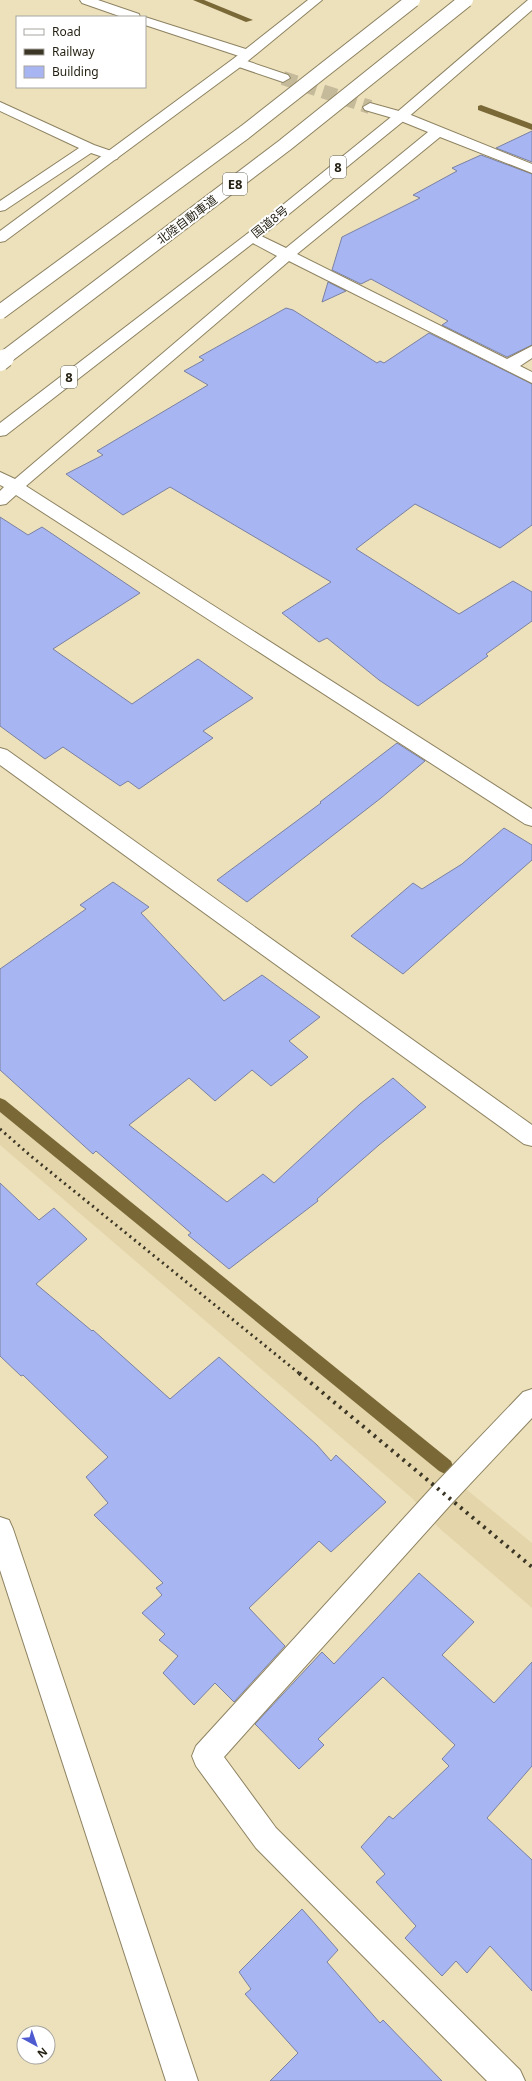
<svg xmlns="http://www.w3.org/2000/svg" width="532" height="2081" font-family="'Noto Sans','Noto Sans JP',sans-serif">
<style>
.built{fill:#e4d5aa}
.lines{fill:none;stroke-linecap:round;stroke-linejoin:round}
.stream{fill:#7a6937;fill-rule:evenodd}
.building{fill:#a7b5f3;stroke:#7a81a1}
.street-tunnel{stroke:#c5ba9a;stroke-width:14;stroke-dasharray:14 7;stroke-linecap:butt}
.street-casing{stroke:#8d8261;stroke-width:2}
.secondary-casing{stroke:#8d8261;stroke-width:2}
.highway-casing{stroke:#8d8261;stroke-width:2}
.street{fill:#fff;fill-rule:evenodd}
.secondary{fill:#fff;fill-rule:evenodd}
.highway{fill:#fff;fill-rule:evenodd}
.rail-far1{stroke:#3a3524;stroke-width:3;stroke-dasharray:2 4;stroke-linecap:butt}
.rail{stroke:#3a3524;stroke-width:4;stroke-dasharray:2.5 5;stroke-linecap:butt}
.highway-bridge-far1-casing{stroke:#8d8261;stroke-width:16;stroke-linecap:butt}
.highway-bridge-casing{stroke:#8d8261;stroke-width:20;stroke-linecap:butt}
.highway-bridge-far1{stroke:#fff;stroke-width:14}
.highway-bridge{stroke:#fff;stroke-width:18}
.labels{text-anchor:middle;stroke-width:4;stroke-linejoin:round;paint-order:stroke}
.far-street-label{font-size:12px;fill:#231f11;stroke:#fff}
.shield{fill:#fff;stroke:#656258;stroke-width:1}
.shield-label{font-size:13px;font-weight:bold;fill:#231f11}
</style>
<rect width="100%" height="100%" fill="#ede1bc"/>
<!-- built -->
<path class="built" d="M0,1108l532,435v65l-93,-80 -27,-30 -412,-353z"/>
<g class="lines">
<!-- stream -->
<g class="stream">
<path d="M193,0h11l49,20 -7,2z"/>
<path d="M481,105l51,19v6l-54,-20v-4z"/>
<path d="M0,1098l5,2 446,361 2,5 -2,5 -6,3 -6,-3 -439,-359z"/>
</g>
</g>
<!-- building -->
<g class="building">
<path d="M532,131v31l-36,-14z"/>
<path d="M481,155l51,19v171l-25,12 -65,-32 6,-4 -77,-42 -10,5 -29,-14 10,-33 78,-39 -7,-3 44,-24 -5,-3z"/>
<path d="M328,282l18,9 -24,11z"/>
<path d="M286,308l7,2 84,53 3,-2 4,2 45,-30 103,51v141l-32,23 -85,-44 -59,45 103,65 54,-33 19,11v29l-46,33 2,2 -70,50 -39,-26 -52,-42 -8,4 -37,-29 49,-31 -161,-95 -47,28 -57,-41 37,-19 -6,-4 111,-66 -24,-14 20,-11 -5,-3z"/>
<path d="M0,517l28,18 14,-8 98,66 -87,56 79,55 66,-45 55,39 -50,33 10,7 -74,51 -11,-8 -8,5 -57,-39 -18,12 -45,-33z"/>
<path d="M397,743l28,18 -44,37 -134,104 -30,-22 104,-77 -1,-1z"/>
<path d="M504,828l28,17v15l-129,114 -52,-38 62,-53 9,6 40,-25z"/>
<path d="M113,882l36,25 -8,6 83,88 38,-26 58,42 -31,24 19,16 -37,29 -19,-16 -37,31 -26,-23 -60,47 98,77 36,-28 11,9 86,-79 33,-26 33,29 -47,38 -62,54 1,2 -89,68 -41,-34 3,-2 -95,-82 -3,3 -93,-84v-101l86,-60 -6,-4z"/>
<path d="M0,1183l39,37 15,-12 33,31 -51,45 56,47 1,-1 77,69 49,-42 98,88 14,16 5,-6 50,47 -55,50 -12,-11 -70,67 36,38 -51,56 -19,-19 -21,22 -31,-32 15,-17 -19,-16 6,-6 -23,-21 20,-18 -6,-7 7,-5 -69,-68 14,-12 -22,-26 22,-20 -85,-82 -2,1 -21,-20z"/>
<path d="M419,1573l55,49 -32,33 52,48 38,-41v104l-45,52 45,42v131l-42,-45 -23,27 -11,-12 -14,15 -37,-38 11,-12 -40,-44 9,-8 -24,-27 28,-31 4,3 56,-53 -7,-7 13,-14 -72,-68 -65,62 6,6 -25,24 -44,-45 67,-72 12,12z"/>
<path d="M302,1909l36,41 -11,12 53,61 3,-3 59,61h-172l28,-28 -53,-59 6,-5 -12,-17z"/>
</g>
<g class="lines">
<!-- street-tunnel -->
<path class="street-tunnel" d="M283,78l87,29"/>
<!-- street casing -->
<g class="street-casing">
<g id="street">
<path d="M80,0h18l41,14 1,3h-18l-40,-14z"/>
<path d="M145,17l107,34 2,3 -2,3h-10l-97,-32z"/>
<path d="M238,58l50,17 2,3 -7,4 -50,-17 -2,-3z"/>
<path d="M0,102l94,43 23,8 2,3 -2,3 -5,1 -21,-7 -86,57 -5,1v-10l79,-53 -79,-37z"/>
<path d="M370,103l36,10 126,51v9l-92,-36 -143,117 210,105 25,-13v12l-12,8 12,6v11l-243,-122 -263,225 506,323v17l-7,-2 -509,-329 -10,9 -6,1v-14l4,-4 -4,-2v-13l15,7 262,-223 -30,-16 -2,-3 2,-3h10l29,14 142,-116 -32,-13 -31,-9 -2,-3z"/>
<path d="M0,748l7,2 525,375v21l-8,-2 -524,-379z"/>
<path d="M532,1389v29l-79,84 -229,255 52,71 244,242 5,11h-38l-231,-233 -60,-82 -4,-10 4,-10 239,-262 88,-92z"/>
</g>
</g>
<!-- secondary casing -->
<g class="secondary-casing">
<path id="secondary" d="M0,1517l9,3 4,9 185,552h-32l-166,-511z"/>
</g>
<!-- highway casing -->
<g class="highway-casing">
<g id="highway">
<path d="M308,0h14l-79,65 -238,176 -5,1v-11l233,-172z"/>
<path d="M528,0h4v10l-126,109 -149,121 -251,195 -6,1v-13l247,-189 149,-121z"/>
</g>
</g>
<!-- street -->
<use href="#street" class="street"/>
<!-- secondary -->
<use href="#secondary" class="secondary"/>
<!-- highway -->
<use href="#highway" class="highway"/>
<!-- rail-far1 -->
<path class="rail-far1" d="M0,1129l32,28 268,217"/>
<!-- rail -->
<path class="rail" d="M299,1373l233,194"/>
<!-- highway-bridge-far1 casing -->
<g class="highway-bridge-far1-casing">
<g id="highway-bridge-far1">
<path d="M0,312l245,-180 168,-132"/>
<path d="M3,359l282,-214 181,-145"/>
</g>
</g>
<!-- highway-bridge casing -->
<g class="highway-bridge-casing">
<path id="highway-bridge" d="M0,362l5,-4"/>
</g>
<!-- highway-bridge-far1 -->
<use href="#highway-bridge-far1" class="highway-bridge-far1"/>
<!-- highway-bridge -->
<use href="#highway-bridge" class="highway-bridge"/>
</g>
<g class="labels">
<!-- far-street labels -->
<g class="far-street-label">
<text transform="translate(187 220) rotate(-37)" y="4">北陸自動車道</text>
<text transform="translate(270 222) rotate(-39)" y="4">国道8号</text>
</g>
<!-- shield labels -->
<g class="shield">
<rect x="330" y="156" width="16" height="22" rx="3"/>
<rect x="223" y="173" width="24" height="22" rx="3"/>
<rect x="61" y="366" width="16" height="22" rx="3"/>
</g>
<g class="shield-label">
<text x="338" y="172">8</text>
<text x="235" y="189">E8</text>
<text x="69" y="382">8</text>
</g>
</g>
<!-- legend -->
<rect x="16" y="16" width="130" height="72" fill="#ffffff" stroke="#a7a5a0"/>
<rect x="24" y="29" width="20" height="6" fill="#ffffff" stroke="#a7a5a0"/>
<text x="52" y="36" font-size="12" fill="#231f11">Road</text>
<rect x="24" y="49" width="20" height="6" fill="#3a3524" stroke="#a7a5a0"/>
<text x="52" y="56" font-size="12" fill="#231f11">Railway</text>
<rect x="24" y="66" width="20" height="12" fill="#a7b5f3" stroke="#a7a5a0"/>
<text x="52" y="76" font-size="12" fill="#231f11">Building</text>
<!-- north arrow -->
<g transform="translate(36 2045) rotate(140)"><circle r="19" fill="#ffffff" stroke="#a7a5a0"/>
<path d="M0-3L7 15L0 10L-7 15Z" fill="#4e5ad0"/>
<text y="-6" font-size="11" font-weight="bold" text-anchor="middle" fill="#231f11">N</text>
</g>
</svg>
